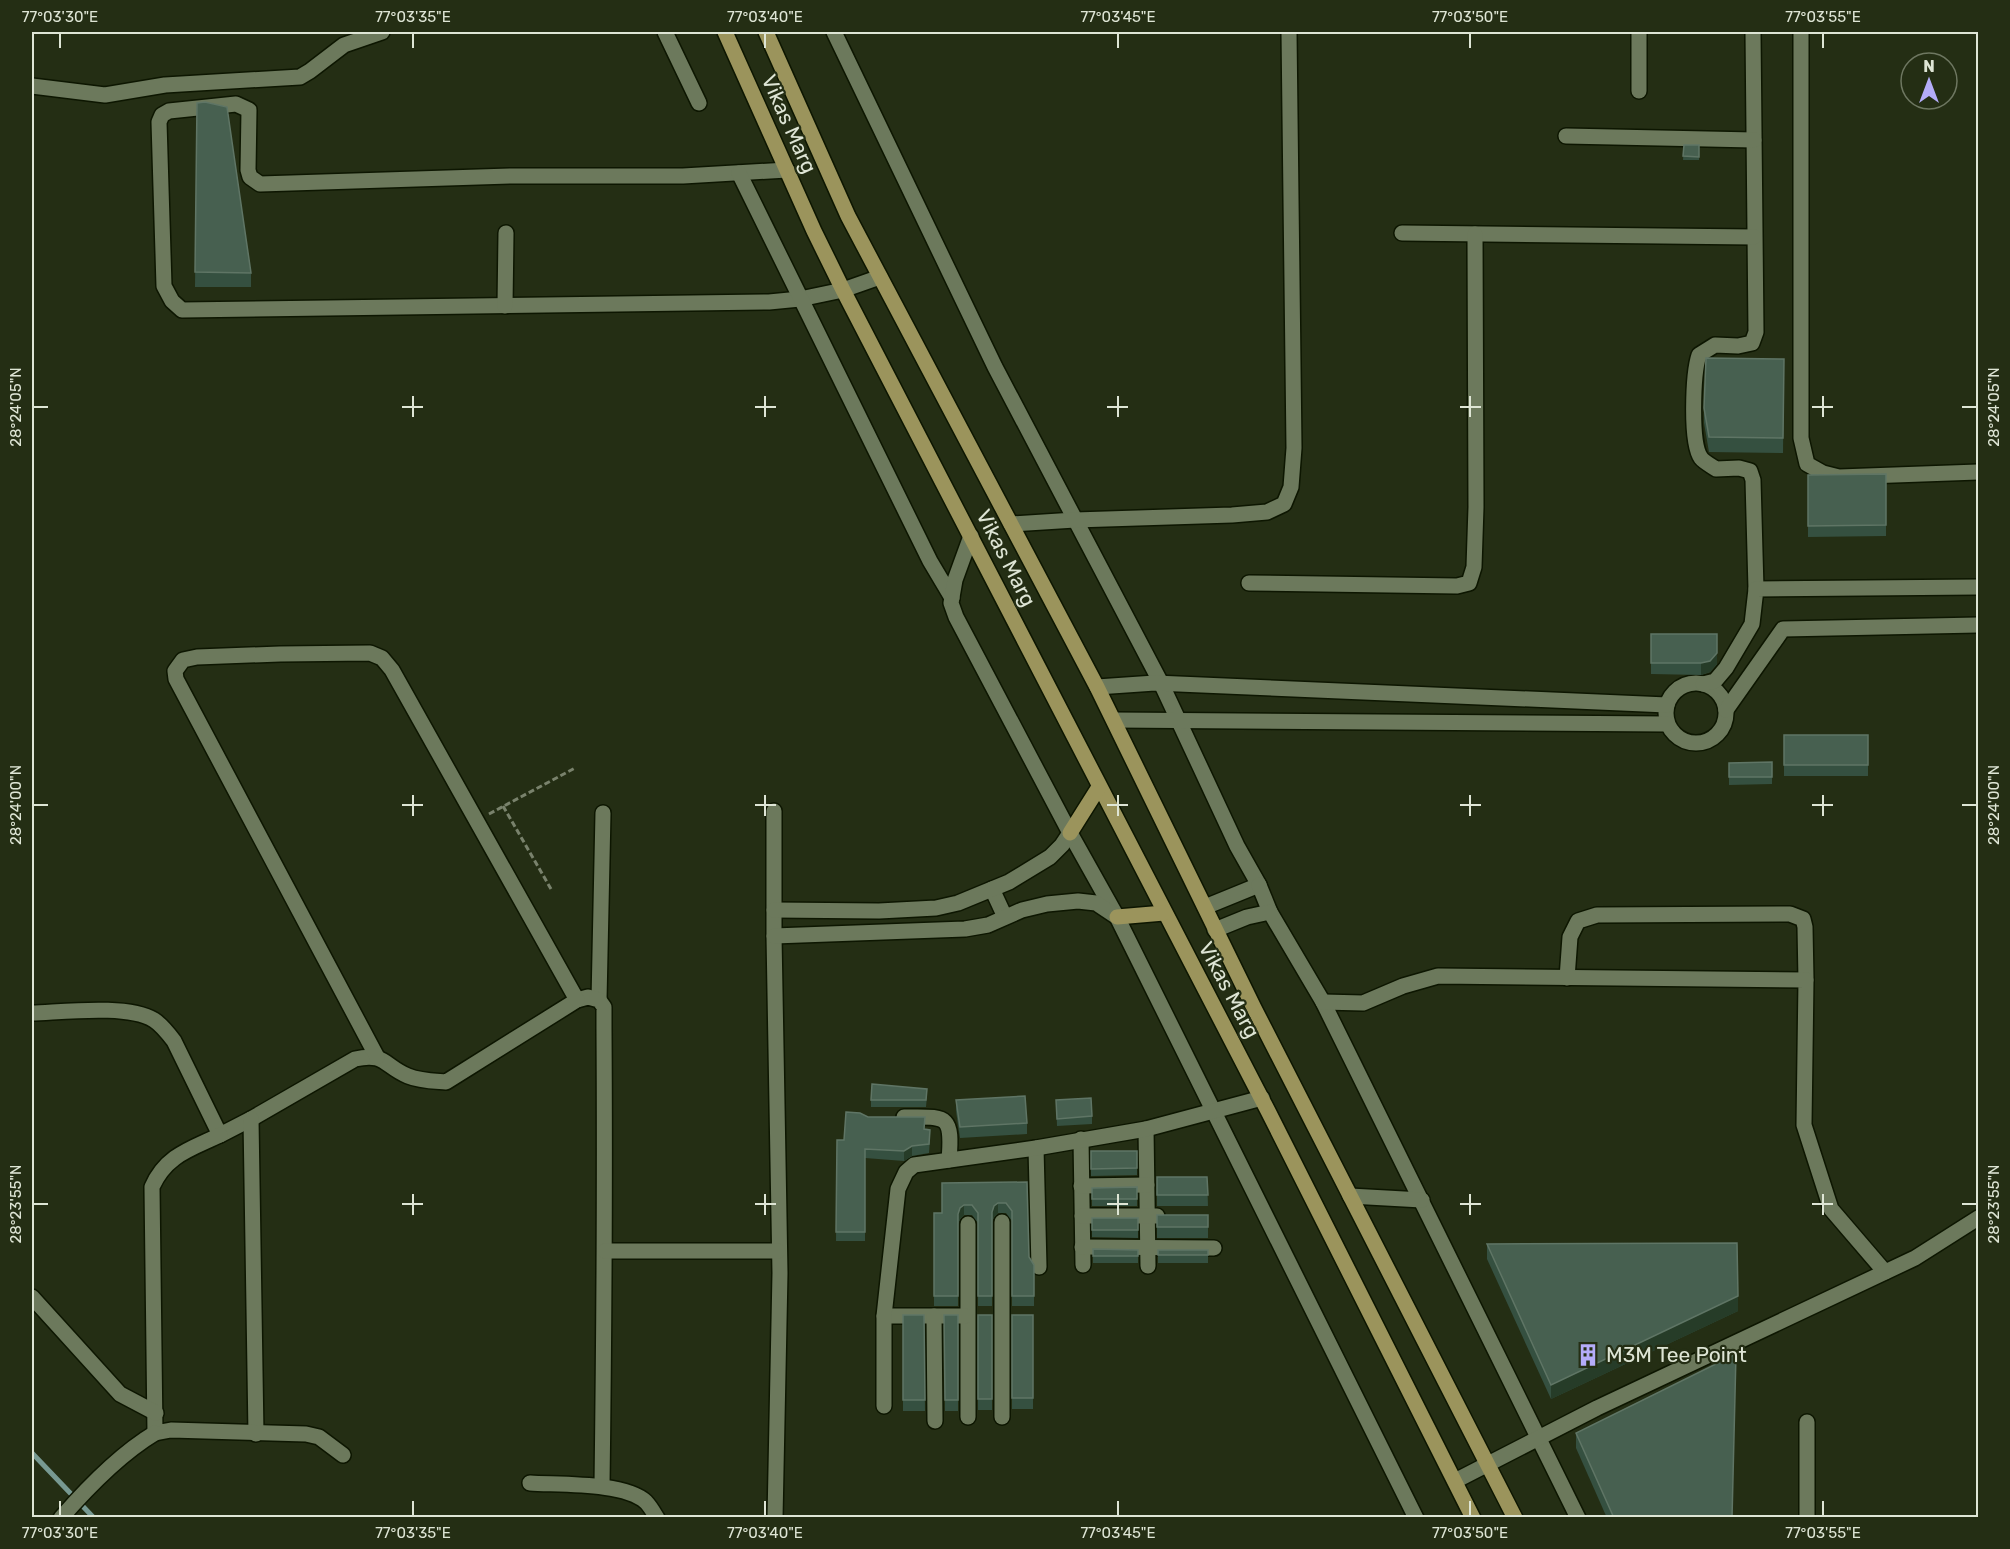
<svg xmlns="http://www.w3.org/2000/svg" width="2010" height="1549" font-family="Rubik,sans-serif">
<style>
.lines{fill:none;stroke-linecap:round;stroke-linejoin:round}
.stream{stroke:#779992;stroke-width:5}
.minor-casing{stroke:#0d1601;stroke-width:18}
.major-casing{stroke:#0d1601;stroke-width:18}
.path{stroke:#79826c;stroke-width:3;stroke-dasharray:6 3;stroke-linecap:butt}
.minor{stroke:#6c795c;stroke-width:15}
.major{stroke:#9b945c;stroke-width:15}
.wall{fill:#355040}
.shaded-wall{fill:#263c28}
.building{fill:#476050;stroke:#5f7565;stroke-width:1.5}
.ticks{fill:none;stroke:#dee5d5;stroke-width:2}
.labels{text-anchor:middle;stroke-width:4.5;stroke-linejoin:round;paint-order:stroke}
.street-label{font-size:21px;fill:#dee5d5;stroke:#242e14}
.poi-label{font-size:21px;fill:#dee5d5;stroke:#242e14;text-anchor:start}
.neatline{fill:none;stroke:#dee5d5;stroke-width:2}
.ticks-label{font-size:15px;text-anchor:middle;fill:#dee5d5}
</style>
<rect width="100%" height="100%" fill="#242e14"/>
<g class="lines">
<!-- stream -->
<path class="stream" d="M32,1453l62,65"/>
<!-- minor casing -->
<g class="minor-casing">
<g id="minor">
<path d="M665,32l34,71"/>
<path d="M834,32l161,335 166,316 76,163 22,39 -54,22"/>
<path d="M1639,32v59"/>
<path d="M1753,32l3,300 -4,11 -14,3 -23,-1 -16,10c-6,18 -9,88 2,103 3,4 11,8 15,11l23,-1 11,3 3,9 3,109"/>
<path d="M1801,32v406l6,26 16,9 16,4 139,-5"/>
<path d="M32,86l73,9 60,-10 135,-8 10,-6 34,-26 38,-13"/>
<path d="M1566,136l188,4"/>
<path d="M787,170l-104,6h-173l-250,8 -10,-7 -2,-7 1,-60 -13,-6 -67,7 -7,4 -3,7 5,164 8,15 10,9 587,-8 31,-3 43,-9 37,-13"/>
<path d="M739,173l191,388 22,37"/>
<path d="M1402,233l352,4"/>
<path d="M505,306l1,-73"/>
<path d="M1011,524l64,-4 157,-5 35,-3 17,-8 7,-17 3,-39 -5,-416"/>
<path d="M971,536l-16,44 -4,23 5,14 114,216 47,84 299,601"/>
<path d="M1249,583l208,3 12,-3 5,-16 2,-60 -1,-273"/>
<circle cx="1696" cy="713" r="30"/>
<path d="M1703,684l12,-3 11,-13 26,-44 4,-35 222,-2"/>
<path d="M1097,687l58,-4 512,22"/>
<path d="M1726,710l57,-81 195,-4"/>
<path d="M1114,720l553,4"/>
<path d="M774,811v125l6,337 -5,245"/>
<path d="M1259,885l11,27"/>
<path d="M992,889l13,28"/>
<path d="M774,910l105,1 57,-3 22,-5 51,-21 41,-25 12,-12 8,-12"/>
<path d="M1215,930l32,-13 23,-5 53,90 255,516"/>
<path d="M774,936l191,-7 23,-4 34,-15 25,-6 31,-3 18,2 18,12"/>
<path d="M1567,978l3,-41 8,-16 19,-6 193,-1 13,5 2,8 1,53"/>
<path d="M599,1000l4,-187"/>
<path d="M1323,1002l40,1 40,-17 35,-10 368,4 -2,145 27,84 54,63"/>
<path d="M32,1013c31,-1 96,-9 122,7 8,5 14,13 20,21l46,94 31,-16 104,-60c30,-7 29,7 53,17 12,5 25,5 38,6l131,-82 11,-3 11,3 5,7v21c1,153 0,305 -2,458"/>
<path d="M377,1057l-201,-378 -1,-8 8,-11 14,-3 83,-3 90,-1 12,5 10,12 185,330"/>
<path d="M904,1117c42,0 49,-4 45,43"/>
<path d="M251,1119l5,315"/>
<path d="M1146,1129l2,137"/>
<path d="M220,1135c-29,14 -54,20 -68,52l3,246 16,-3 135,4 13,3 24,18"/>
<path d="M1081,1139l2,126"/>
<path d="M1036,1148l3,119"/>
<path d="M1081,1186l66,-1"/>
<path d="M1350,1196l72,4"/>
<path d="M1082,1216h75"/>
<path d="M1002,1222v195"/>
<path d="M968,1224v193"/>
<path d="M1082,1247l132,1"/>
<path d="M605,1251h173"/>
<path d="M32,1297l88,97 36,19"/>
<path d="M884,1316h81"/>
<path d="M934,1316l1,105"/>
<path d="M884,1406v-90l14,-127 8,-17 8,-7 122,-17 110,-19 116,-31"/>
<path d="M1807,1422v96"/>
<path d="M1455,1481l142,-73 318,-150 63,-40"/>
<path d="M530,1483c28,2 95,-1 116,19 4,4 8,11 11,16"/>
<path d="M61,1518c27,-31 59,-64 94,-85"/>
</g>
</g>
<!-- major casing -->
<g class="major-casing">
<g id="major">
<path d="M725,32l89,199 29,59 425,821 205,407"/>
<path d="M766,32l82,184 249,471 157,321 261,510"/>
<path d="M1070,833l29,-46"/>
<path d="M1117,917l47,-4"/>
</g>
</g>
<!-- path -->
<g class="path">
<path d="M503,806l48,83"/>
<path d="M489,814l86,-46"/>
</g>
<!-- minor -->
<use href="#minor" class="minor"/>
<!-- major -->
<use href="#major" class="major"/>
</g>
<!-- wall -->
<g class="wall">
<path d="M197,103l54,170v14h-56z"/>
<path d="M1684,145h15v15h-16z"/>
<path d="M1784,359l-1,94 -74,-1 -5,-29v-15z"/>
<path d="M1886,474v62l-78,1v-62z"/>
<path d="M1651,634h66v30l-7,8 -9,3 -50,-1z"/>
<rect x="1784" y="735" width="84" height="41"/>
<path d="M1772,762v22l-43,1v-22z"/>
<path d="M927,1096l-1,11h-55v-7z"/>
<path d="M956,1100l71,23v11l-67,4 -4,-27z"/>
<path d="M1056,1100l36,16v8l-35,2z"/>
<path d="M868,1117l56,13 6,9 -1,14 -17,3 -8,5 -39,-3v83h-29l1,-101h7z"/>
<path d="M1091,1151h46v24l-46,1z"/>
<path d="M1157,1177h50l1,29h-51z"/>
<path d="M1027,1182l2,75 5,8v41h-22v-85l-6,-8h-8l-4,4 -2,5v84h-14v-83l-6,-8h-8l-4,4 -2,5v82h-24v-93h8z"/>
<path d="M1137,1187v19h-45v-18z"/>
<rect x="1157" y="1215" width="51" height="23"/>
<path d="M1092,1218h46v20l-46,-1z"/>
<path d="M1487,1244l251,67 -187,88 -64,-140z"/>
<path d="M1093,1249l45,1v13h-45z"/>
<rect x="1158" y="1250" width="50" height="13"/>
<path d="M903,1315h21l1,96h-22z"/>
<path d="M944,1315h14v96h-13z"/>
<rect x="978" y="1315" width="14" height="95"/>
<rect x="1012" y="1315" width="21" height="94"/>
<path d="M1576,1433l156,85h-125l-31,-70z"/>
</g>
<!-- shaded-wall -->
<g class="shaded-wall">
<path d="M1717,653v11l-7,8 -9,3v-12z"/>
<path d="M912,1146v10l-8,5v-10z"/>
<path d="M998,1203v10l-4,4 -2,5v-10l2,-6z"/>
<path d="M964,1205v10l-4,4 -2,5v-10l2,-6z"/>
<path d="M1738,1296v15l-187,88v-14z"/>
</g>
<!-- building -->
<g class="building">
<path d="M205,102l22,5 24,166 -56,-1 2,-169z"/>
<path d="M1684,145h15v12l-16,-1z"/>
<path d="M1706,358l78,1 -1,79 -74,-1 -5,-29z"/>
<path d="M1886,474v51l-78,1v-51z"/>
<path d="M1651,634h66v19l-7,8 -9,2h-50z"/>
<rect x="1784" y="735" width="84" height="30"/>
<path d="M1772,762v15h-43v-14z"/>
<path d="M872,1084l55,5 -1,11h-55z"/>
<path d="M1025,1096l2,27 -67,4 -4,-27z"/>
<path d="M1091,1098l1,18 -35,3 -1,-19z"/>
<path d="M846,1112l14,1 8,4h57l-1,12 6,1 -1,14 -17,2 -8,5 -39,-2v83h-29l1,-92h7z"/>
<path d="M1091,1151h46v17l-46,1z"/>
<path d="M1157,1177h50l1,18h-51z"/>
<path d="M1027,1182l2,75 5,8v31h-22v-85l-6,-8h-8l-4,3 -2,6v84h-14v-83l-6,-8h-8l-4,3 -2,6v82h-24v-83h8v-30z"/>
<path d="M1137,1187v12h-45v-11z"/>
<rect x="1157" y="1215" width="51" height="12"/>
<rect x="1092" y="1218" width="46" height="12"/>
<path d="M1737,1243l1,53 -187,89 -64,-141z"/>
<path d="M1093,1249l45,1v6h-45z"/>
<rect x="1158" y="1250" width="50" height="5"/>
<path d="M903,1315h21l1,85h-22z"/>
<path d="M944,1315h14v85h-13z"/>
<rect x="978" y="1315" width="14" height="84"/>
<rect x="1012" y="1315" width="21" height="83"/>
<path d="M1736,1354l-4,164h-118l-38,-85z"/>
</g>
<!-- ticks -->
<path class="ticks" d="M60,33v15M413,33v15M765,33v15M1118,33v15M1470,33v15M1823,33v15M413,396v21M765,396v21M1118,396v21M1470,396v21M1823,396v21M33,407h15M402,407h21M755,407h21M1107,407h21M1460,407h21M1812,407h21M1962,407h15M413,795v21M765,795v21M1118,795v21M1470,795v21M1823,795v21M33,805h15M402,805h21M755,805h21M1107,805h21M1460,805h21M1812,805h21M1962,805h15M413,1194v21M765,1194v21M1118,1194v21M1470,1194v21M1823,1194v21M33,1204h15M402,1204h21M755,1204h21M1107,1204h21M1460,1204h21M1812,1204h21M1962,1204h15M60,1501v15M413,1501v15M765,1501v15M1118,1501v15M1470,1501v15M1823,1501v15"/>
<!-- icons -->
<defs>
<g id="building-bare" transform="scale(1.8)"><path d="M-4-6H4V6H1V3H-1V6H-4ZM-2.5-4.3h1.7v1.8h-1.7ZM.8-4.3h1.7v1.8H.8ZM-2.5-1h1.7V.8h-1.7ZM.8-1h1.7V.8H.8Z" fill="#b4acf9" stroke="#242e14" stroke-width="2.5" paint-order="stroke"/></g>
</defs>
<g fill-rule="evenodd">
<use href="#building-bare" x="1588" y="1355"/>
</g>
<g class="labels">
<!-- street labels -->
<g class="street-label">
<text transform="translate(789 124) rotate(66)" y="7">Vikas Marg</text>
<text transform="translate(1006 558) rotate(63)" y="7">Vikas Marg</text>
<text transform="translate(1229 990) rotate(62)" y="7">Vikas Marg</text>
</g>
<!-- poi labels -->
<g class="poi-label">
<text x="1606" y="1362">M3M Tee Point</text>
</g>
</g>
<!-- border -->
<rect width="2010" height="1549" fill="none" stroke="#242e14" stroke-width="66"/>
<!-- north arrow -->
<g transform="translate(1929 81)"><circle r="28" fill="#242e14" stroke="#6e7761" stroke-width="1.5"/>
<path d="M0-4.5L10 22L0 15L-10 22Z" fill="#b4acf9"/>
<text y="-9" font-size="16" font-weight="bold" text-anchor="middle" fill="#dee5d5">N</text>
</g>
<rect x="33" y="33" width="1944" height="1483" class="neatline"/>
<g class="ticks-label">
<text x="60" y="22">77°03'30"E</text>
<text x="413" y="22">77°03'35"E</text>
<text x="765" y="22">77°03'40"E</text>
<text x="1118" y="22">77°03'45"E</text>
<text x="1470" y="22">77°03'50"E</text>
<text x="1823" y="22">77°03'55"E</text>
<text transform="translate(16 407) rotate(-90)" y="5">28°24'05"N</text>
<text transform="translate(1994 407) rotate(-90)" y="5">28°24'05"N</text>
<text transform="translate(16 805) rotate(-90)" y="5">28°24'00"N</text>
<text transform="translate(1994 805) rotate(-90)" y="5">28°24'00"N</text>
<text transform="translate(16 1204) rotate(-90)" y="5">28°23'55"N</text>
<text transform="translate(1994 1204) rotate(-90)" y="5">28°23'55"N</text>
<text x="60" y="1538">77°03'30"E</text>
<text x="413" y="1538">77°03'35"E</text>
<text x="765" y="1538">77°03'40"E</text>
<text x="1118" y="1538">77°03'45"E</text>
<text x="1470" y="1538">77°03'50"E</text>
<text x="1823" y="1538">77°03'55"E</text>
</g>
</svg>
